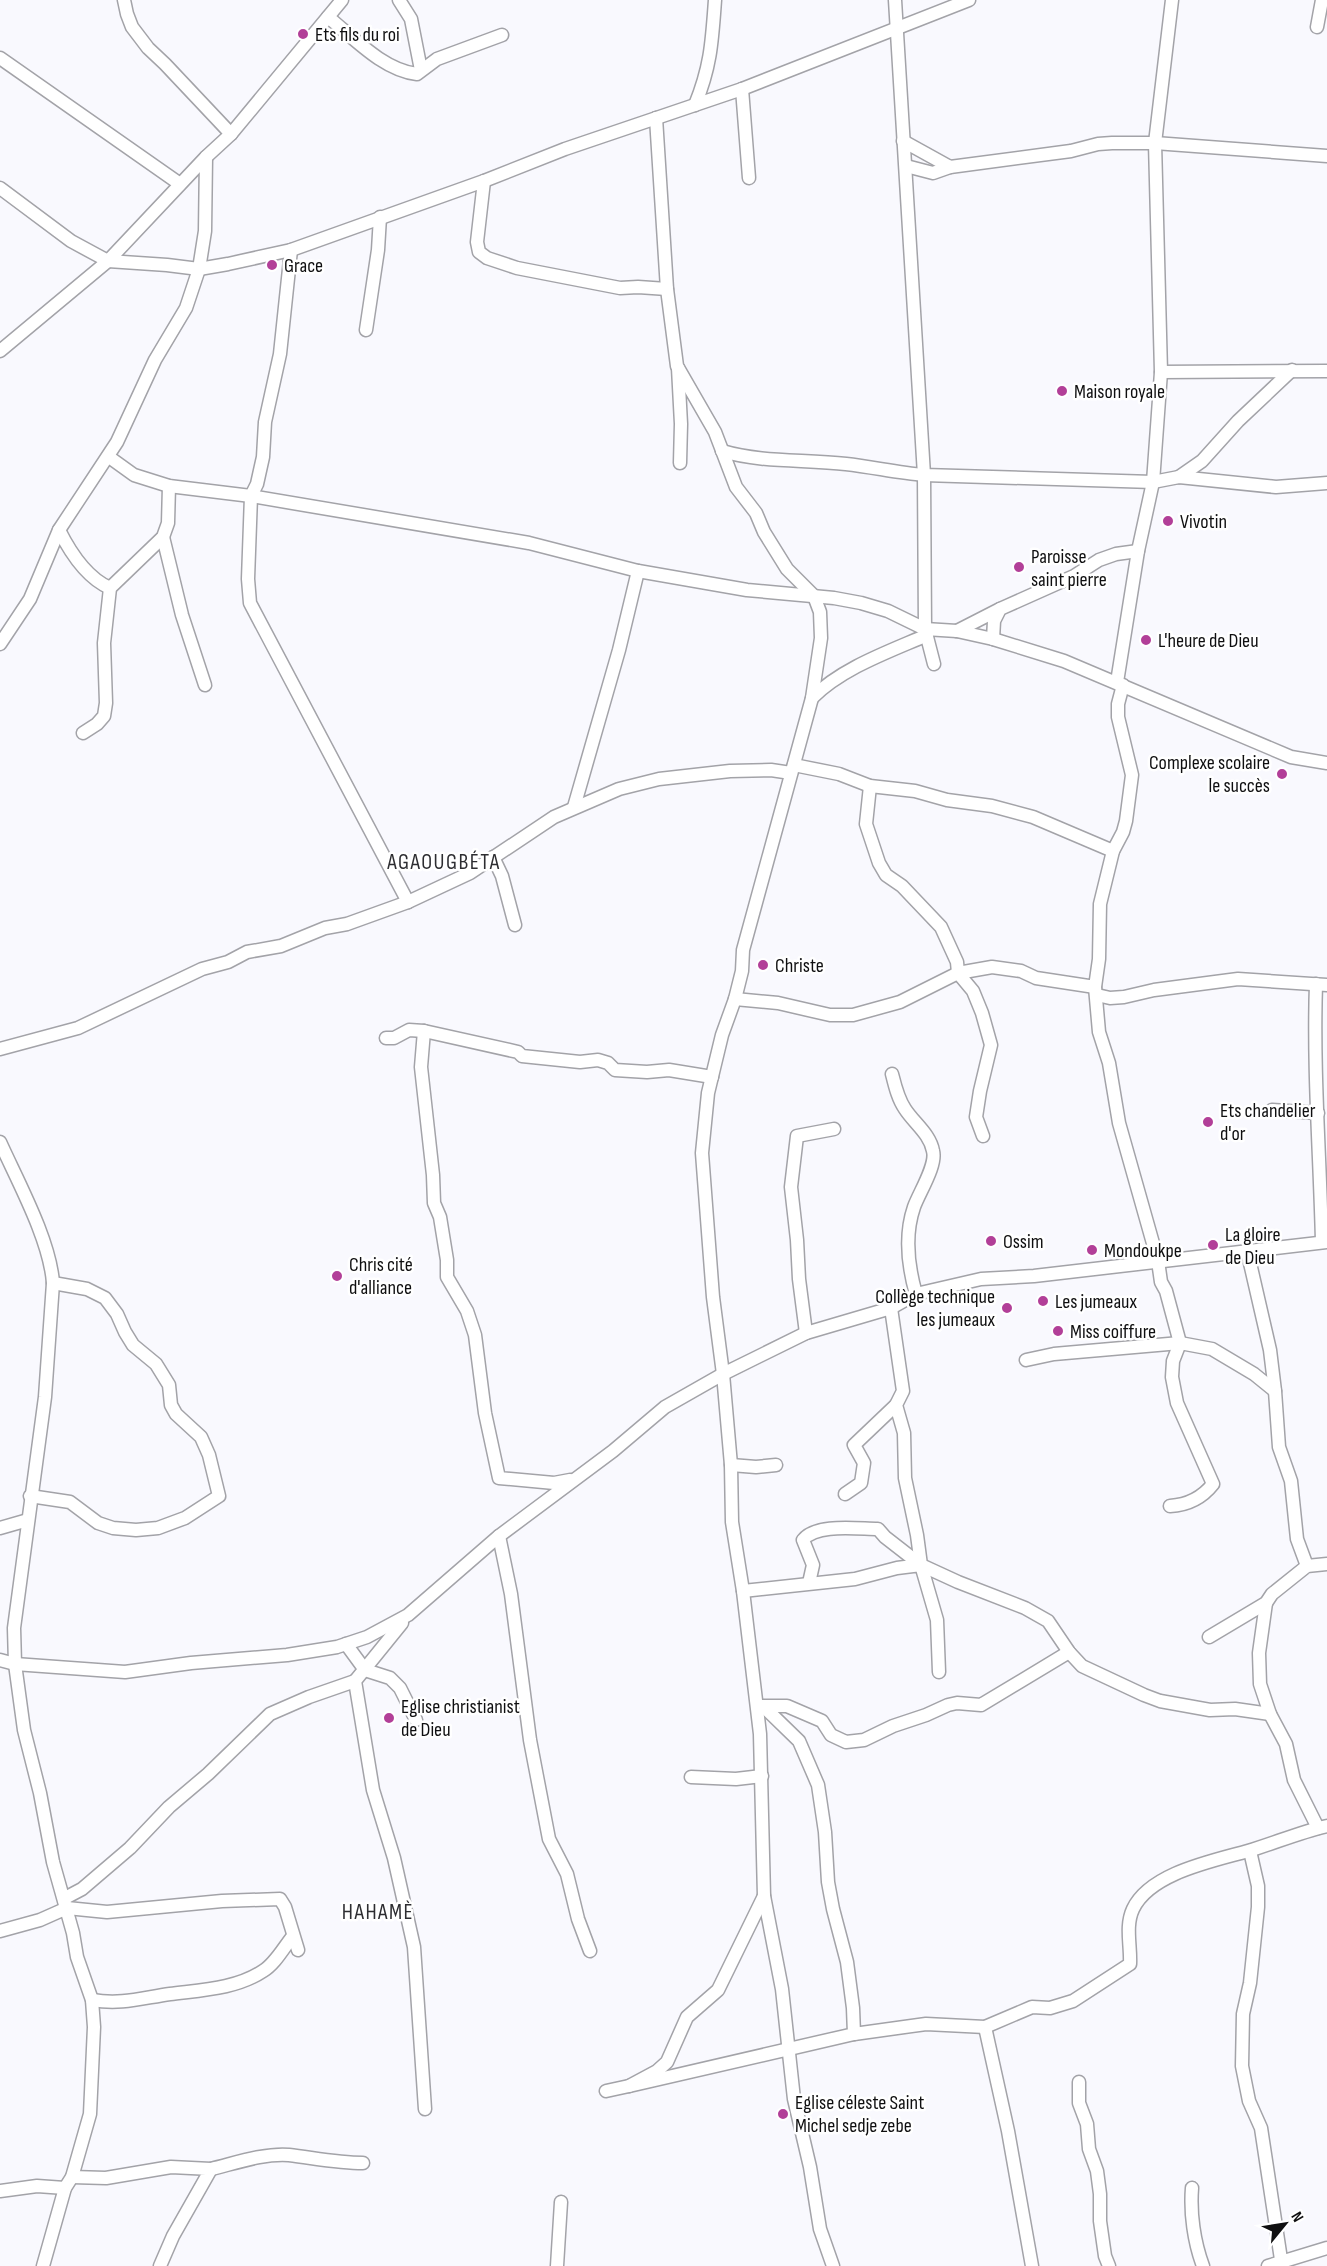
<svg xmlns="http://www.w3.org/2000/svg" width="1327" height="2266" font-family="'Sofia Sans Condensed',sans-serif">
<style>
.lines{fill:none;stroke-linecap:round;stroke-linejoin:round}
.minor-casing{stroke:#a3a3a8;stroke-width:15}
.minor{stroke:#fff;stroke-width:12}
.poi-dot{fill:#b23f98;stroke:#fff;stroke-width:2}
.labels{text-anchor:middle;stroke-width:5;stroke-linejoin:round;paint-order:stroke}
.poi-label{font-size:20px;fill:#0f0f10;stroke:#fff;text-anchor:start}
.quarter-label{font-size:22px;letter-spacing:1.5px;fill:#2d2d31;stroke:#fff}
</style>
<rect width="100%" height="100%" fill="#f9f9fe"/>
<g class="lines">
<!-- minor casing -->
<g class="minor-casing">
<g id="minor">
<path d="M124,0l3,14 5,13 16,21 17,16 66,70"/>
<path d="M399,0l12,19 10,51"/>
<path d="M895,0l29,475 1,154 9,35"/>
<path d="M328,17c26,21 55,53 89,57l20,-15 65,-24"/>
<path d="M1317,27l5,-27"/>
<path d="M0,58l180,126"/>
<path d="M742,89l7,89"/>
<path d="M695,105c16,-39 17,-64 20,-105"/>
<path d="M656,118l11,171 10,77 38,66 21,55 20,26 8,19 23,37 27,27 6,16 1,26 -9,60 -69,252 -1,21 -7,28 -13,36 -14,58 -6,60 11,144 10,77 8,91 1,57 11,69 17,143 4,162 18,93 12,110 16,68 10,62 13,37"/>
<path d="M903,141l47,26 121,-16 27,-7 14,-1h43l172,13"/>
<path d="M906,166l27,7 17,-6"/>
<path d="M484,181l-7,61 2,10 8,6 30,10 103,20 18,-1 29,2"/>
<path d="M0,188l71,53 37,20 59,4 32,4 29,-5 63,-14 193,-69 81,-32 177,-60 227,-89"/>
<path d="M291,250l-11,104 -15,68 -2,35 -6,27 -6,12 -3,83 2,24 158,299"/>
<path d="M366,330l12,-80 2,-33"/>
<path d="M0,351l108,-90 98,-104 25,-23 111,-134"/>
<path d="M678,368l3,56 -1,39"/>
<path d="M1161,372l166,-1"/>
<path d="M722,451c41,12 83,8 124,13 27,3 52,9 78,11l229,7 26,-5 97,10 51,-4"/>
<path d="M109,457l25,18 35,11 82,10 278,47 109,28 109,19 87,8 27,5 27,8 37,18 32,2 36,8 71,22 227,96 36,6"/>
<path d="M1179,477l23,-16 36,-40 54,-51"/>
<path d="M59,530c11,22 28,48 51,58"/>
<path d="M163,537l19,78 23,70"/>
<path d="M957,631l43,-22"/>
<path d="M993,639l1,-18 6,-12 74,-33 25,-16 17,-6 22,-3"/>
<path d="M0,644l30,-45 29,-69 58,-88 38,-82 31,-52 13,-39 6,-38 1,-74"/>
<path d="M1117,682l21,-131 15,-69 8,-110 -6,-229 17,-143"/>
<path d="M812,698c30,-30 76,-46 115,-63"/>
<path d="M83,733l14,-9 7,-8 2,-13 -2,-60 6,-55 53,-51 5,-14 1,-37"/>
<path d="M794,765l45,9 31,12 45,5 32,9 45,6 41,11 80,34"/>
<path d="M870,786l-4,38 13,39 7,12 16,11 39,41 16,35 1,11 15,18 9,22 9,32 -11,46 -4,26 7,19"/>
<path d="M574,807l45,-157 19,-79"/>
<path d="M493,857l9,19 13,49"/>
<path d="M1316,984c-3,86 4,172 6,258"/>
<path d="M1095,987l4,45 10,31 10,60 39,138 3,21 5,9 14,52 -7,18 -1,16 5,26 36,81c-11,14 -26,21 -43,22"/>
<path d="M1097,995l13,3 14,-1 30,-7 84,-11 89,6"/>
<path d="M735,999l43,4 52,12h23l47,-13 58,-29 34,-6 29,4 15,7 59,9 4,-28 1,-55 13,-53 10,-19 3,-11 6,-46 -14,-58v-13l5,-19"/>
<path d="M424,1031l-3,36 12,108 1,28 6,14 7,43v17l20,34 8,24 10,78 14,65 55,5 16,-3"/>
<path d="M386,1038h8l15,-8 15,1 94,21 4,4 58,6 18,-2 10,3 7,7 32,2 22,-2 43,7"/>
<path d="M0,1049l78,-21 124,-59 26,-7 19,-10 34,-6 44,-18 22,-4 61,-22 62,-29 84,-56 65,-28 40,-10 71,-8 41,-1 20,3"/>
<path d="M892,1074c3,12 6,25 13,35 9,14 25,25 28,42 4,14 -14,42 -19,56 -10,29 -6,59 2,87"/>
<path d="M1272,1110l46,3"/>
<path d="M0,1142c18,40 50,98 53,141l-8,114 -31,231 1,36 9,66 16,63 13,69 20,71 4,24 15,43 2,27 -4,87 -18,63 -7,11 -22,78"/>
<path d="M1247,1250l23,100 5,41 4,56 12,34 6,58 10,27"/>
<path d="M891,1308l12,83 -7,14 8,28 1,45 12,57 4,30 37,17 67,26 23,13 21,31 13,14 62,29 16,6 50,9 25,-1 35,5"/>
<path d="M806,1333l-7,-54 -2,-39 -6,-53 6,-51 37,-7"/>
<path d="M1026,1360l28,-6 126,-11 32,6 42,25 21,17"/>
<path d="M731,1465l25,2 20,-2"/>
<path d="M845,1494l16,-11 3,-20 -10,-18 42,-40"/>
<path d="M30,1496l40,6 28,21 15,5 23,2 22,-2 27,-10 34,-22 -10,-41 -8,-18 -25,-23 -5,-9 -2,-20 -13,-21 -23,-19 -8,-13 -8,-18 -12,-16 -18,-9 -34,-6"/>
<path d="M0,1528l28,-8"/>
<path d="M499,1536l12,58 19,146 19,99 18,35 11,45 12,32"/>
<path d="M809,1583l4,-18 -10,-25c13,-17 55,-11 75,-11l7,8 36,28"/>
<path d="M743,1591l112,-12 42,-11 24,-3 16,55 2,52"/>
<path d="M1266,1603l-7,50 1,31 10,30 16,30 8,36 24,48"/>
<path d="M402,1623l-47,58 18,109 21,68 20,89 11,162"/>
<path d="M1209,1637l57,-34 6,-9 35,-28 20,-2"/>
<path d="M346,1644l19,26 25,8 10,10 16,32"/>
<path d="M0,1660l15,4 110,8 66,-9 96,-8 50,-8 30,-10 41,-22 91,-79 114,-85 52,-44 58,-33 83,-41 85,-25 25,-14 65,-15 53,-3 293,-34"/>
<path d="M760,1706h27l35,15 9,14 15,7 18,-2 29,-14 33,-11 22,-10 9,-2 24,2 88,-53"/>
<path d="M691,1777l45,2 26,-3"/>
<path d="M1250,1851l8,35v21l-8,76 -7,31 -1,52 7,35 12,27 21,138"/>
<path d="M65,1898l17,-9 48,-41 39,-41 39,-33 62,-60 39,-17 46,-16"/>
<path d="M0,1931l40,-11 27,-12 40,4 115,-11 58,-2 5,8 13,43"/>
<path d="M92,2000c29,5 50,-2 78,-6 31,-4 66,-5 93,-23 12,-7 21,-24 30,-35"/>
<path d="M985,2027l23,104 24,135"/>
<path d="M854,2034l72,-10 59,3 47,-20 18,1 23,-7 57,-37c1,-18 -5,-38 3,-55 17,-36 80,-48 115,-58 27,-8 52,-19 79,-25"/>
<path d="M1079,2082v21l8,21 2,25 8,22 3,23v27l5,35 4,10"/>
<path d="M629,2086l225,-52 -1,-26 -6,-46 -14,-53 -5,-27 -3,-50 -7,-47 -19,-44 -35,-34"/>
<path d="M606,2091l23,-5 28,-15 10,-9 20,-45 31,-27 46,-94"/>
<path d="M211,2169c25,-6 53,-16 78,-14 25,3 49,8 74,8"/>
<path d="M72,2177l34,1 65,-11 40,2 -38,67 -13,30"/>
<path d="M1192,2188c-2,25 2,54 11,78"/>
<path d="M0,2191l37,-5 28,2"/>
<path d="M557,2266l4,-64"/>
<path d="M1268,2266l59,-18"/>
</g>
</g>
<!-- minor -->
<use href="#minor" class="minor"/>
</g>
<!-- markers -->
<g class="poi-dot">
<circle cx="303" cy="34" r="6"/>
<circle cx="272" cy="265" r="6"/>
<circle cx="1062" cy="391" r="6"/>
<circle cx="1168" cy="521" r="6"/>
<circle cx="1019" cy="567" r="6"/>
<circle cx="1146" cy="640" r="6"/>
<circle cx="1282" cy="774" r="6"/>
<circle cx="763" cy="965" r="6"/>
<circle cx="1208" cy="1122" r="6"/>
<circle cx="991" cy="1241" r="6"/>
<circle cx="1213" cy="1245" r="6"/>
<circle cx="1092" cy="1250" r="6"/>
<circle cx="337" cy="1276" r="6"/>
<circle cx="1043" cy="1301" r="6"/>
<circle cx="1007" cy="1308" r="6"/>
<circle cx="1058" cy="1331" r="6"/>
<circle cx="389" cy="1718" r="6"/>
<circle cx="783" cy="2114" r="6"/>
</g>
<g class="labels">
<!-- poi labels -->
<g class="poi-label">
<text x="315" y="41">Ets fils du roi</text>
<text x="284" y="272">Grace</text>
<text x="1074" y="398">Maison royale</text>
<text x="1180" y="528">Vivotin</text>
<text x="1031" y="563">Paroisse<tspan x="1031" dy="23">saint pierre</tspan></text>
<text x="1158" y="647">L'heure de Dieu</text>
<text x="1270" y="769" text-anchor="end">Complexe scolaire<tspan x="1270" dy="23">le succès</tspan></text>
<text x="775" y="972">Christe</text>
<text x="1220" y="1117">Ets chandelier<tspan x="1220" dy="23">d'or</tspan></text>
<text x="1225" y="1241">La gloire<tspan x="1225" dy="23">de Dieu</tspan></text>
<text x="1003" y="1248">Ossim</text>
<text x="1104" y="1257">Mondoukpe</text>
<text x="349" y="1271">Chris cité<tspan x="349" dy="23">d'alliance</tspan></text>
<text x="995" y="1303" text-anchor="end">Collège technique<tspan x="995" dy="23">les jumeaux</tspan></text>
<text x="1055" y="1308">Les jumeaux</text>
<text x="1070" y="1338">Miss coiffure</text>
<text x="401" y="1713">Eglise christianist<tspan x="401" dy="23">de Dieu</tspan></text>
<text x="795" y="2109">Eglise céleste Saint<tspan x="795" dy="23">Michel sedje zebe</tspan></text>
</g>
<!-- quarter labels -->
<g class="quarter-label">
<text x="444" y="869">AGAOUGBÉTA</text>
<text x="378" y="1919">HAHAMÈ</text>
</g>
</g>
<!-- north arrow -->
<g transform="translate(1285 2224) rotate(60)" stroke="#ffffff" stroke-width="4.5" paint-order="stroke">
<path d="M0-4.5L10 22L0 15L-10 22Z" fill="#0f0f10"/>
<text y="-9" font-size="16" font-weight="bold" text-anchor="middle" fill="#0f0f10">N</text>
</g>
</svg>
